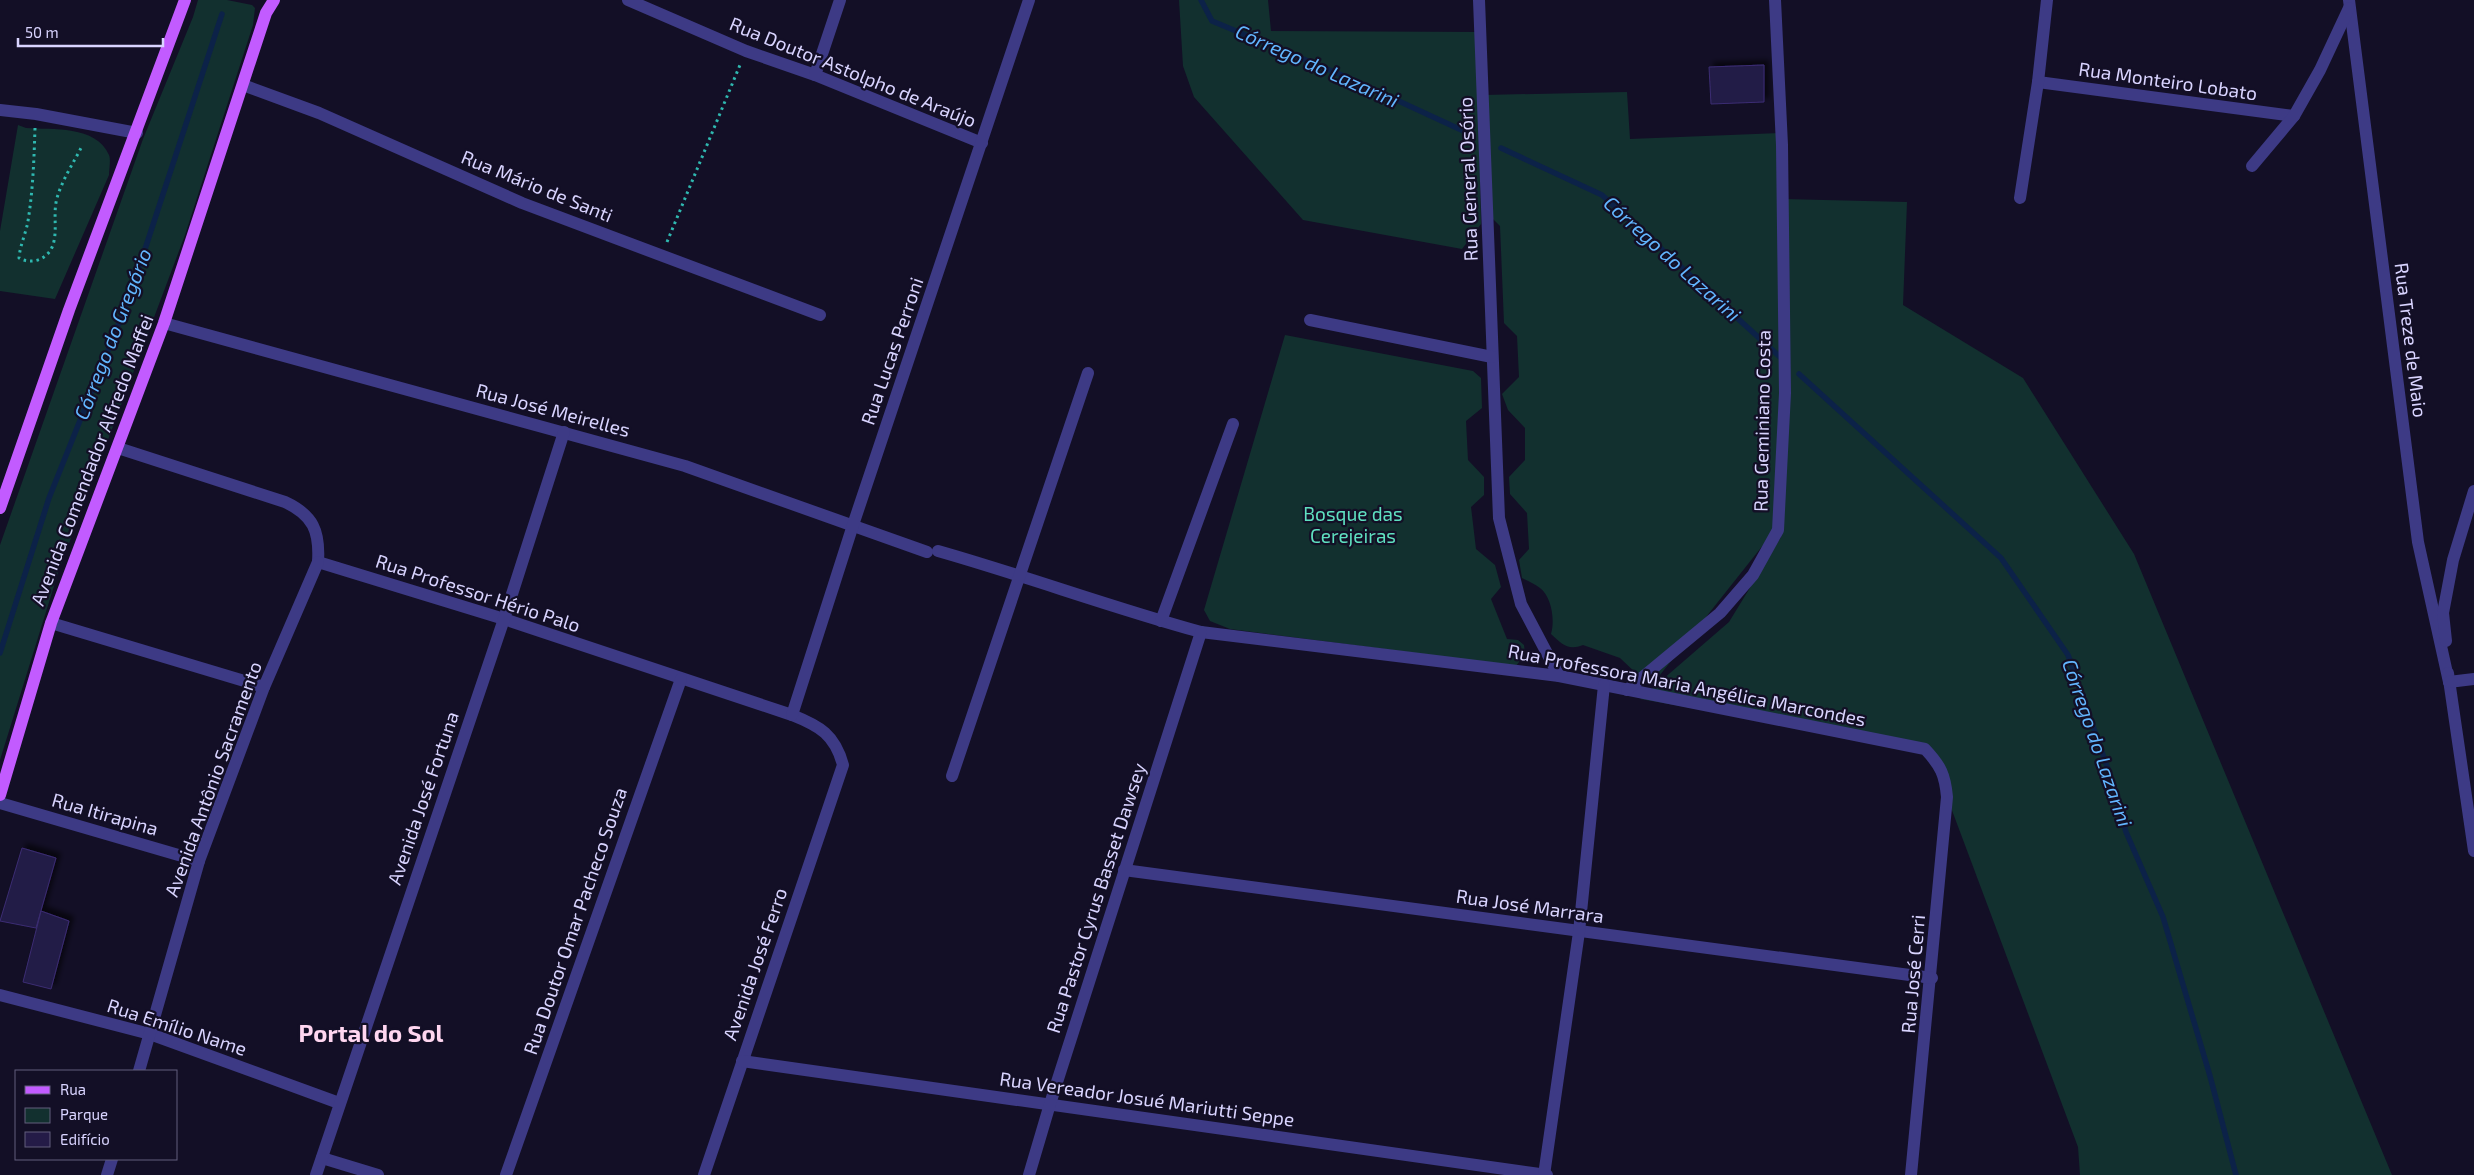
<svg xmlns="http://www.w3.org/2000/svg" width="2474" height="1175" font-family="'Exo 2',sans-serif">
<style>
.green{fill:#12302f}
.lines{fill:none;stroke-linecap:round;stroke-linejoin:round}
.stream{stroke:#0c2248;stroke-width:5.5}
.building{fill:#241b47;stroke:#3b2d73;filter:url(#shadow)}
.path{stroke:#2fb8b0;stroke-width:3;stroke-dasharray:2.5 4;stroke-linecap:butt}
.minor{stroke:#3d3a85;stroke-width:12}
.primary{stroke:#c25bff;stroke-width:12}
.labels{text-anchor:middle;stroke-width:4.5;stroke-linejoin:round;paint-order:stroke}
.street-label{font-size:19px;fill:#d9d4ff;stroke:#130f26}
.park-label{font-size:19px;fill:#5fe0c0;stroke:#130f26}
.water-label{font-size:20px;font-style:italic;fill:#62b6ff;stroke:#130f26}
.district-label{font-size:24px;font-weight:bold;fill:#ffd6f0;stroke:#130f26}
</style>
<defs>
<filter id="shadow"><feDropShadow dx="4.5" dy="-4.5" stdDeviation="2.5" flood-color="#0009"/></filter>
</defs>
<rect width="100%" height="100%" fill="#130f26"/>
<!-- green -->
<g class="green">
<path d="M198,0h29l25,5 3,3 -2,17 -68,210 -126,335 -59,190v-215l143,-406 50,-122z"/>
<path d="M1179,0h89l3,31 206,1 4,192 -19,25 -159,-29 -109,-123 -11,-31z"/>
<path d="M1627,92l3,47 150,-6 3,66 124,3 -4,103 120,73 111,176 258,621h-312l-2,-28 -131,-350 -22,-48 -285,-50 89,-77 52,-85 -6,-7 -119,150 -18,-5 -18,-17 -37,-13c-15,6 -21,-1 -32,-11 4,-13 1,-37 -11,-46 -5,-4 -12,-7 -18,-10l-3,-18 10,-11 -2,-36 -17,-19 -1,-17 16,-17v-32l-17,-18 -6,-16 17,-17 -2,-41 -13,-13 -4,-97 -13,-13 -3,-118z"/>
<path d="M18,125l8,3c26,2 70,-3 83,27 2,5 0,14 0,20l-54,124 -55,-8v-60z"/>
<path d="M1285,335l188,36 8,7 1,30 -16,13 2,39 16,17v18l-13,12 5,42 19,16 6,22 -10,12 16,40 11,1 6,5 1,9 -9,12 -286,-37 -20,-8 -6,-11z"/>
</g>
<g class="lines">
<!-- stream -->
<g class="stream">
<path d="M1201,0l11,21 139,58 119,55"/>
<path d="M1501,148l101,47 178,162"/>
<path d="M1799,374l202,184 67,97 41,117 17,60 37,85 47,159 26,99"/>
<path d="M0,653l49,-155 80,-200 93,-284"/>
</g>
</g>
<!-- building -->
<g class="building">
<path d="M1764,65v37l-53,2 -2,-37z"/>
<path d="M22,848l34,10 -20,70 -36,-7z"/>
<path d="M41,911l28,10 -18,68 -28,-7z"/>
</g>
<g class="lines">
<!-- path -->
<g class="path">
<path d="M35,128c-1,31 -2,62 -7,93 -2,12 -8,24 -9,37 14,8 32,0 35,-17 3,-14 -1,-28 3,-43 5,-18 17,-36 25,-52"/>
<path d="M667,242l73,-177"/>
</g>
<!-- minor -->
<g class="minor">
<path d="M628,0l118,51 69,24 167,68"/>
<path d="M1479,0l20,518 22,86 38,72"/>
<path d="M2349,0l69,542 31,140"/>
<path d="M815,75l25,-75"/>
<path d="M2038,82l256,34"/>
<path d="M243,85l76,28 203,90 298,112"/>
<path d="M0,110l36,4 101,19"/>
<path d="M2252,166l42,-50 26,-46 29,-62"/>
<path d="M2020,198l18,-116 9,-82"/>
<path d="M1310,320l182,37"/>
<path d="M164,323l521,143 242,86"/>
<path d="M118,448l167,54c28,13 35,29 33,60l186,57 288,96c28,11 43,20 51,50l-139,410"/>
<path d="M938,551c88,25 175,57 263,81l358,44 366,73c16,17 20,26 22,48l-36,378"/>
<path d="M1161,621l72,-197"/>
<path d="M51,623l213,64"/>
<path d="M2446,641l-3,-28 10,-53 21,-69"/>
<path d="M2448,673l26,178"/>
<path d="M2449,682l25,-3"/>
<path d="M1627,690l93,-77 33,-38 25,-45 7,-137 -3,-248 -7,-145"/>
<path d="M792,715l61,-190 176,-525"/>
<path d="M952,776l136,-403"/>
<path d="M0,803l199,58"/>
<path d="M1124,870l808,108"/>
<path d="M0,995l150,39 189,69"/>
<path d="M742,1061l805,114"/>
<path d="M139,1071l60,-210 65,-174 54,-125"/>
<path d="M322,1158l56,17"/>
<path d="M107,1175l5,-16"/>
<path d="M316,1175l188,-556 60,-187"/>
<path d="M506,1175l175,-496"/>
<path d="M1029,1175l21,-71 151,-472"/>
<path d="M1544,1175l35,-243 25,-247"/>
</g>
<!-- primary -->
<g class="primary">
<path d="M0,508l69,-198 116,-310"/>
<path d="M0,795l51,-172 113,-300 102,-310 8,-13"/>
</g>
</g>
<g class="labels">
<!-- street labels -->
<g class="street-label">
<text transform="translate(853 72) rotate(22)" y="7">Rua Doutor Astolpho de Araújo</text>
<text transform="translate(2168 81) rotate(8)" y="7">Rua Monteiro Lobato</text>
<text transform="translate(1468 179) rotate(-92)" y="7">Rua General Osório</text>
<text transform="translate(537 186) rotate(22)" y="7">Rua Mário de Santi</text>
<text transform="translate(2411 340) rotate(83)" y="7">Rua Treze de Maio</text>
<text transform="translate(892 351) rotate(-71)" y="7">Rua Lucas Perroni</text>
<text transform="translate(553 410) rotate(15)" y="7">Rua José Meirelles</text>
<text transform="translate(1762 421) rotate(-89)" y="7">Rua Geminiano Costa</text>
<text transform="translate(92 460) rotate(-69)" y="7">Avenida Comendador Alfredo Maffei</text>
<text transform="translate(478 593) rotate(18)" y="7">Rua Professor Hério Palo</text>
<text transform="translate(1687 685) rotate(11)" y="7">Rua Professora Maria Angélica Marcondes</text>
<text transform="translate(213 779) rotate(-70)" y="7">Avenida Antônio Sacramento</text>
<text transform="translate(423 798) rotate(-71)" y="7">Avenida José Fortuna</text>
<text transform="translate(105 814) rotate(16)" y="7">Rua Itirapina</text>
<text transform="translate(1096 898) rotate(-72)" y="7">Rua Pastor Cyrus Basset Dawsey</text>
<text transform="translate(1530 906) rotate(8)" y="7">Rua José Marrara</text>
<text transform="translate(575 921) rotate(-71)" y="7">Rua Doutor Omar Pacheco Souza</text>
<text transform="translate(755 964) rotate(-71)" y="7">Avenida José Ferro</text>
<text transform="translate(1913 974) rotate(-85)" y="7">Rua José Cerri</text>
<text transform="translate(177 1027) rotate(18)" y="7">Rua Emílio Name</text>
<text transform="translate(1147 1099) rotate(8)" y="7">Rua Vereador Josué Mariutti Seppe</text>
</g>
<!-- park labels -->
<g class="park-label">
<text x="1353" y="521">Bosque das<tspan x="1353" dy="22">Cerejeiras</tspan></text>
</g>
<!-- water labels -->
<g class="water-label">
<text transform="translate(1317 66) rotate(24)" y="7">Córrego do Lazarini</text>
<text transform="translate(1672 259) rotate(42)" y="7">Córrego do Lazarini</text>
<text transform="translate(113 334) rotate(-69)" y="7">Córrego do Gregório</text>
<text transform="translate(2097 743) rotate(71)" y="7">Córrego do Lazarini</text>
</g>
<!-- district labels -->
<g class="district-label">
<text x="371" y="1042">Portal do Sol</text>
</g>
</g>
<!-- legend -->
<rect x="15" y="1070" width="162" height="90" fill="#130f26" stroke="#625e7d"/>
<rect x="25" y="1086" width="25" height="8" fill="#c25bff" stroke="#625e7d"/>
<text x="60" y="1095" font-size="15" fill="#d9d4ff">Rua</text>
<rect x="25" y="1108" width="25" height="15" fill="#12302f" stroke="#625e7d"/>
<text x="60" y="1120" font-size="15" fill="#d9d4ff">Parque</text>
<rect x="25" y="1132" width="25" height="15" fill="#241b47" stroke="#625e7d"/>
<text x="60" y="1145" font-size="15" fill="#d9d4ff">Edifício</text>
<!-- scale -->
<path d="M18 38v8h145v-8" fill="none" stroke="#d9d4ff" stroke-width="2.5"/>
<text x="25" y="38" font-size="15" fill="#d9d4ff" stroke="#130f26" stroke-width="4" paint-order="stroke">50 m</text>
</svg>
